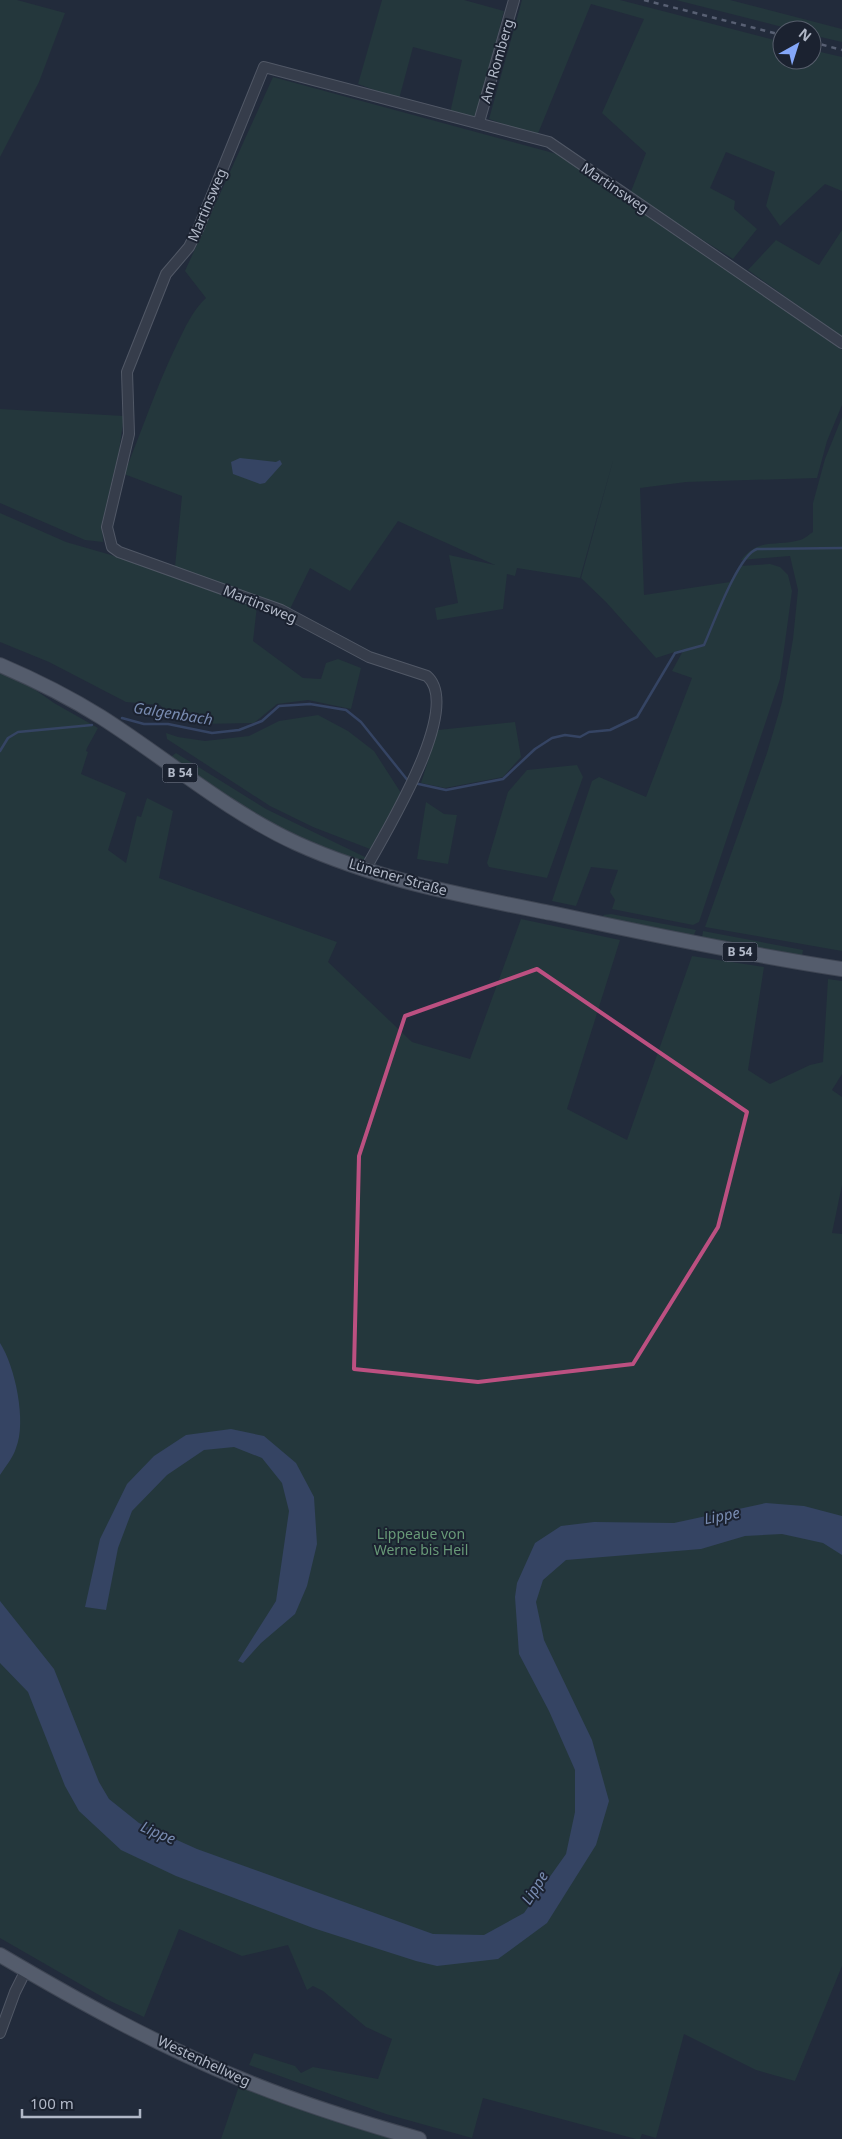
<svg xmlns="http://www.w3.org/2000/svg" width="842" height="2139" font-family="'Noto Sans',sans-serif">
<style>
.green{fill:#24373c}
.water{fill:#354463}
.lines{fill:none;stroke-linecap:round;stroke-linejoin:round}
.stream{stroke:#354463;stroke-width:2.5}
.minor-casing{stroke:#515866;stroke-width:12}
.major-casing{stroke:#3f4654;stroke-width:16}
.minor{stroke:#363d4b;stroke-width:10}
.major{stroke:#545c6c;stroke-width:14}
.rail{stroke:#586073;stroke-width:2.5;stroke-dasharray:5 5;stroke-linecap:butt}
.marked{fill:none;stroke:#bc5081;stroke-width:4;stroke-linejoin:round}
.labels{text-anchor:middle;stroke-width:4;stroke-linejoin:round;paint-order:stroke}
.shield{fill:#1b2230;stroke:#848b9a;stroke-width:1}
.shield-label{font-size:12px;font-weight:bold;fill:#b1b8c7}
.street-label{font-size:14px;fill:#b1b8c7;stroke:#1b2230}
.park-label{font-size:14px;fill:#689977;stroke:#1b2230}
.water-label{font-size:15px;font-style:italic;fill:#788bb0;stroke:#1b2230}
</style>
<rect width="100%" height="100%" fill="#222b3b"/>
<!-- green -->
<g class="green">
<path d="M0,0h17l48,13 -26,69 -39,75z"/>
<path d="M382,0h82l40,11 -28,107 -26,-5 12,-53 -49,-13 -14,52 -41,-15z"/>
<path d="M522,0h98l162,42v18h30v-10l30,7v134l-17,-7 -45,42 -14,-20 9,-34 -49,-20 -16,36 25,13 -1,8 23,20 -24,30 -103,-65 16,-41 -44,-40 42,-94 -53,-15 -54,132 -48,-17z"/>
<path d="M676,0h54l112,29v13l-30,-7v-5h-18z"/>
<path d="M273,77l284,77 285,196v55l-15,36 -10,37 -131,4 -46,6 4,107 86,-13 9,-16 31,-2 10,3 8,8 4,16 -12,88 -81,243 -6,3 -81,-16 3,-9 -5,-8 8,-22 -27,-3 -15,39 -24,-5 40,-120 7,-4 47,20 46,-119 -20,-7 12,-22 -28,9 -50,-56 -25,-24 33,-121 -34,121 -63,-10 -2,8 -8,-2 -4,35 -66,11 -2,-12 23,-5 -9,-48 46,10 -97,-44 -48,70 -40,-23 -20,41 -115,-42 7,-71 -58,-22c18,-43 32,-87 53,-130 8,-16 15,-33 29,-46l-21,-27z"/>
<path d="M842,230v107l-94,-67 28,-30 43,25z"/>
<path d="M0,409l124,7 -5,35 -17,72 1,19 -18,-2 -85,-37z"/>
<path d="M842,417v534l-137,-24 62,-174 15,-51 11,-63 5,-49 -8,-34 -49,4c19,-23 35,-13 59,-20 5,-1 9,-6 13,-8v-29l12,-44z"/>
<path d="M0,513l66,29 45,13 146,51 -4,35 50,37 18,1 5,-16 12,-4 23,9 -10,41 -43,-9 -31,4 -23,19 -56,1 -26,-7 -12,-12 -34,-3 -77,-40 -49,-20z"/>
<path d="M0,671l17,6 37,26 44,25 -11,20 -1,3 2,1 -7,22 45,19 -18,57 18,13 11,-47 4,1 6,-19 26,13 -14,67 178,64 -9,20 84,80 58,17 51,-140 99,21 -53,169 60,31 65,-184 72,11 -16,103 22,14 40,-19 13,-3 5,-83 14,2v93l-10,16 10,7v88l-10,48 10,1v732l-47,115 -39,-11 -72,-36 -28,104 -14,-4 -2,5h-4l-153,-41 -11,40 -86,-24 -137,-49 5,-12 41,13 6,7 12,-6 65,12 14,-40 -26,-12 -43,-36 -10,-5 -6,4 -19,-45 -46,11 -63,-27 -35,88 -38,-18 -106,-61z"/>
<path d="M318,715l30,16 26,20 27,42 -31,56 -57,-22 -43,-21 -103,-67 -1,-6 12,4 27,4 44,-5 30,-15z"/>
<path d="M515,722l6,35 -18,20 -58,11 -24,-5 17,-53z"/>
<path d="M176,753l90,56 101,49 -5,4c-18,-7 -36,-12 -54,-20 -49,-21 -93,-52 -137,-83l1,-3z"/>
<path d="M577,765l6,12 -36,101 -58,-11 -2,-4 21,-71 19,-22z"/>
<path d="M426,802l18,12 13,1 -9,49 -31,-5z"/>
<path d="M611,914l85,16 -3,7 -87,-18 -3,-4z"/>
<path d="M703,931l100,19 -1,6 -100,-18z"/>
<path d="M239,2086l106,39 52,14h-176z"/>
</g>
<!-- water -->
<g class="water">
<path d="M240,458l36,4 4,-2 2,4 -17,19 -5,1 -27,-10 -2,-12z"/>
<path d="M0,1343c15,23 27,79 16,105 -3,10 -11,19 -16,27z"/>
<path d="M231,1429l33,7 32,27 18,34 3,47 -10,42 -12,28 -34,29 -18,20 -5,-2 38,-60 13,-90 -7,-28 -20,-25 -28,-11 -30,3 -37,25 -35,36 -14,37 -12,62 -21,-3 15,-68 27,-55 27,-28 32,-21z"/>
<path d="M766,1503l38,3 38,10v39l-19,-12 -41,-9 -37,2 -44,13 -135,11 -23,20 -7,22 8,38 48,100 17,61 -13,44 -49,78 -49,36 -61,7 -21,-5 -103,-33 -137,-52 -55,-26 -42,-39 -14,-25 -37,-94 -28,-29v-62l54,68 45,113 10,17 30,24 58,26 236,85 51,1 40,-22 42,-59 9,-42v-42l-26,-59 -30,-57 -4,-57 2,-14 18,-40 26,-17 33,-4 80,1z"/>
</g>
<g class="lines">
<!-- stream -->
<g class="stream">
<path d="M122,718l22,6h24l44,9 27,-3 23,-9 17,-15 31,-2 36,6 15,12 48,60"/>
<path d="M0,751l8,-13 10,-6 74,-7"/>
<path d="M414,783l32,7 57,-11 32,-30 17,-11 13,-3 15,2 9,-5 21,-2 27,-13 38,-64 29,-8c9,-20 34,-90 53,-96l85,-1"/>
</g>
<!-- minor casing -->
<g class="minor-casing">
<g id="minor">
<path d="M479,122l35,-122"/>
<path d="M365,870c18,-34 99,-162 62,-194l-58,-19 -88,-47 -162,-58 -7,-5 -5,-20 22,-93 -2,-62 39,-98 23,-27 10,-20 65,-160 285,75 293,201"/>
<path d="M0,2033l15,-41 11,-22"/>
</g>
</g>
<!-- major casing -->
<g class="major-casing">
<g id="major">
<path d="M0,665c35,15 69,32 101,52 66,42 124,93 195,126 81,37 169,53 255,70 97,21 193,41 291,56"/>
<path d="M0,1955c78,46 159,91 243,125 58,24 116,42 176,59"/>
</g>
</g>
<!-- minor -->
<use href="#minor" class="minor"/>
<!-- major -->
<use href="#major" class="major"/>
<!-- rail -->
<g class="rail">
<path d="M644,0l138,35"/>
<path d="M812,42l30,8"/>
</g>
</g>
<!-- marked area -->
<path class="marked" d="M537,969l210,143 -29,115 -85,137 -155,18 -124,-13 5,-213 46,-140z"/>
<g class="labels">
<!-- shield labels -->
<g class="shield">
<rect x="162.5" y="763.5" width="35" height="19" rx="4"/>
<rect x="722.5" y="942.5" width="35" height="19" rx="4"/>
</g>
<g class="shield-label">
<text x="180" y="777">B 54</text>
<text x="740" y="956">B 54</text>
</g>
<!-- street labels -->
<g class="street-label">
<text transform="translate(497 61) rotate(-74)" y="5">Am Romberg</text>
<text transform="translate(615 188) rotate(34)" y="5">Martinsweg</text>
<text transform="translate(207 205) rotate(-67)" y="5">Martinsweg</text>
<text transform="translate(260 604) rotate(22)" y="5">Martinsweg</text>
<text transform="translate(398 877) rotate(16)" y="5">Lünener Straße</text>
<text transform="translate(204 2061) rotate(25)" y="5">Westenhellweg</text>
</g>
<!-- park labels -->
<g class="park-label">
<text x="421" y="1539">Lippeaue von<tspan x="421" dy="16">Werne bis Heil</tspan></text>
</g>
<!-- water labels -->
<g class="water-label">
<text transform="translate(173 714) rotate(9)" y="5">Galgenbach</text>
<text transform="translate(722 1516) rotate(-11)" y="5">Lippe</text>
<text transform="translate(158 1833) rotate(23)" y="5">Lippe</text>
<text transform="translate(535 1888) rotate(-58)" y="5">Lippe</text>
</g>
</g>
<!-- north arrow -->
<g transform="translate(797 45) rotate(39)"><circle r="24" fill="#1b2230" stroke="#575e6c"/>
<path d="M0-4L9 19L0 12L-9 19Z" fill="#84a7f9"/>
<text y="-8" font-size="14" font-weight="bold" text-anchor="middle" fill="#b1b8c7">N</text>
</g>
<!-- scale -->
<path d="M22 2109v8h118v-8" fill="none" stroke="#b1b8c7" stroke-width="2.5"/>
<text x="30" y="2109" font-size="15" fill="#b1b8c7" stroke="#1b2230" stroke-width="4" paint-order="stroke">100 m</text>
</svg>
